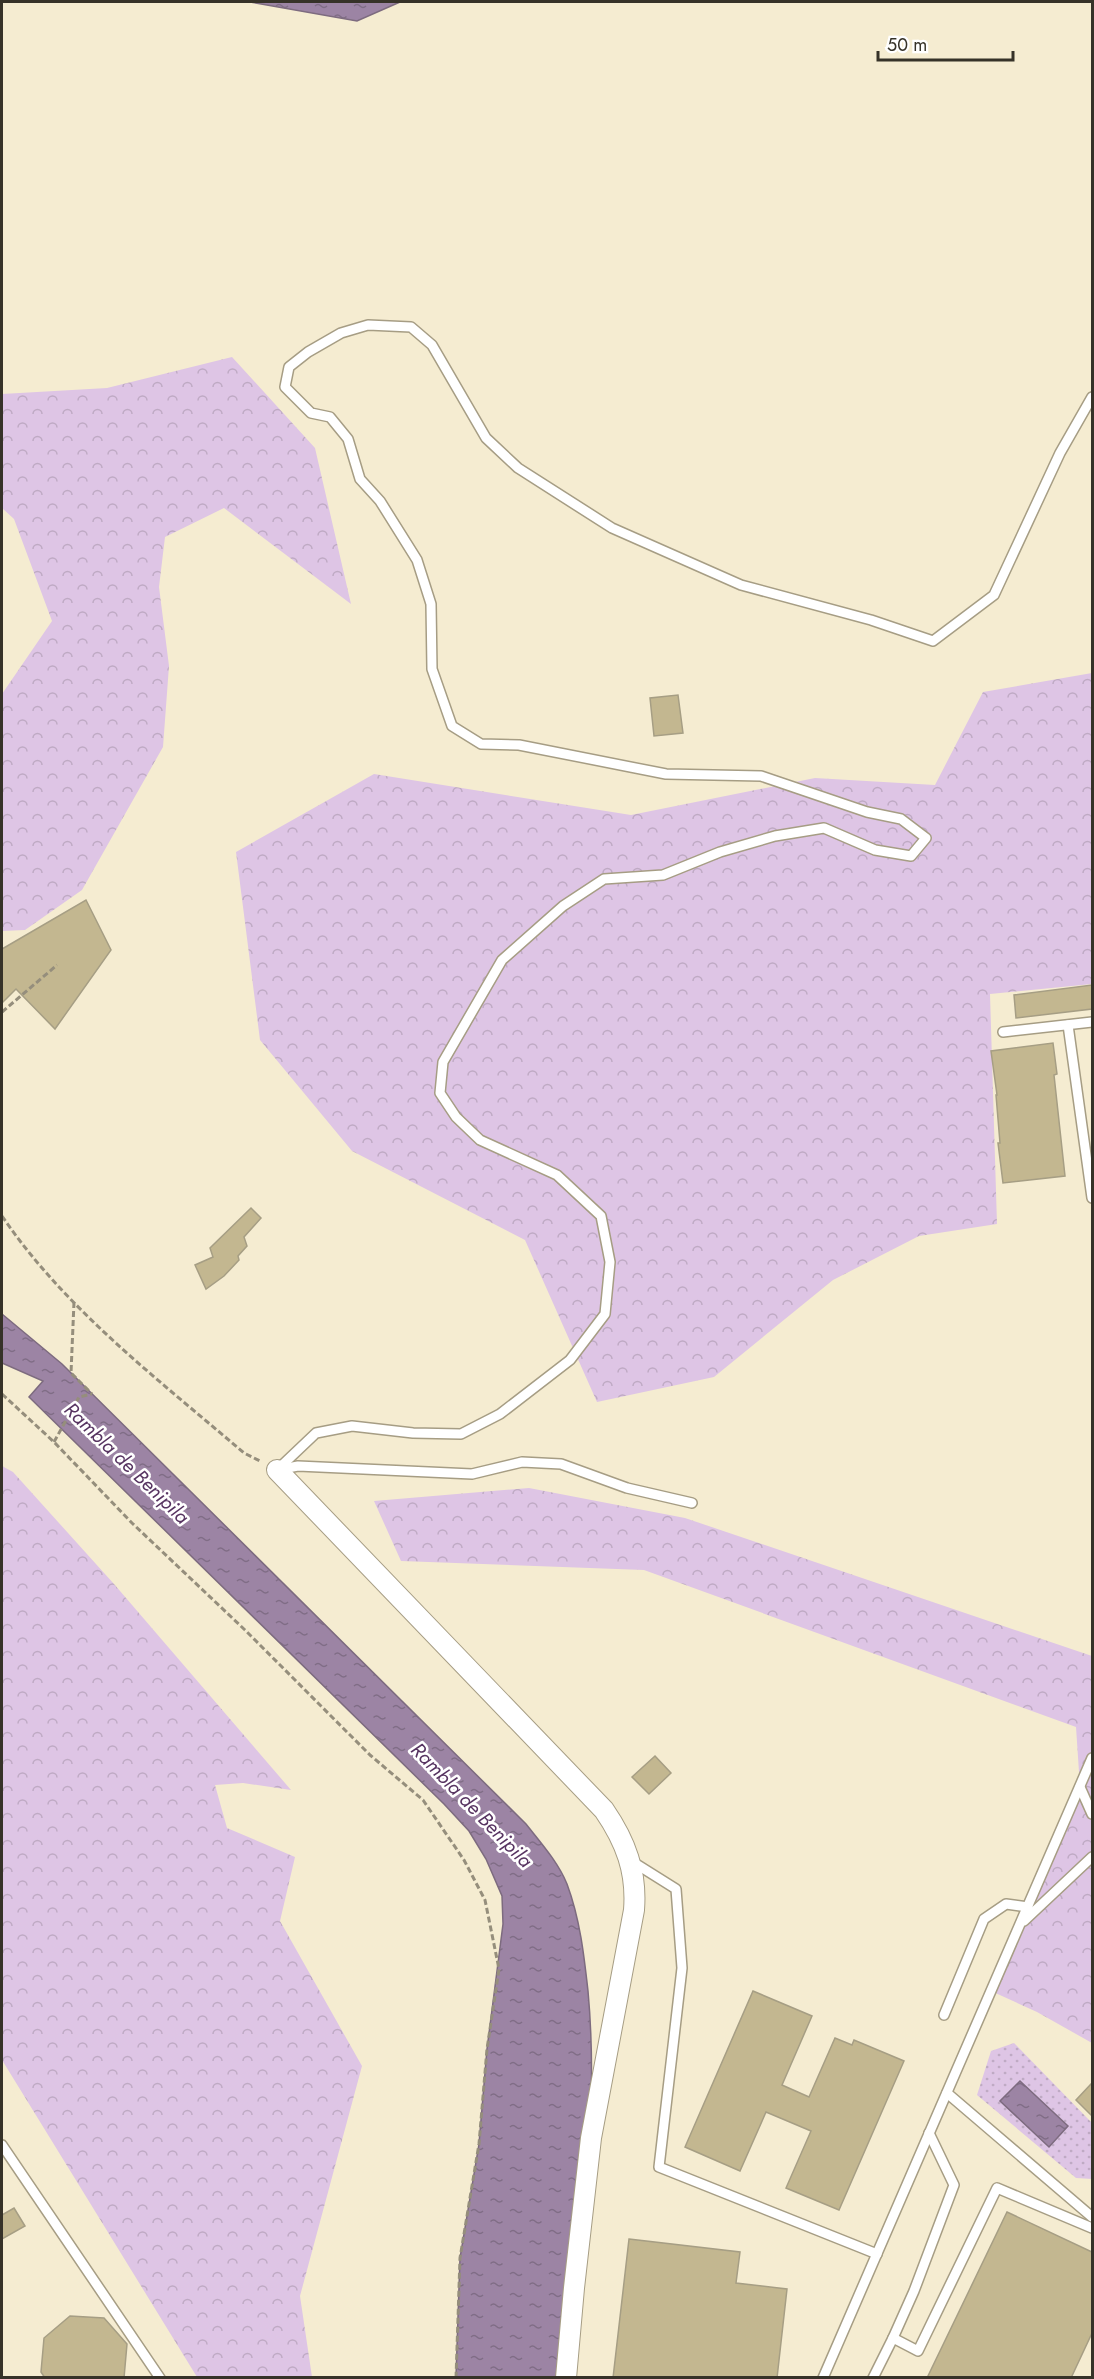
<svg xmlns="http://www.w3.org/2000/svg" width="1094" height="2379" font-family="Jost,sans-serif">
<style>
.forest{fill:url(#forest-crowns)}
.park{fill:url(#park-dots)}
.water{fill:url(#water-ripples);stroke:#7d6b7f;stroke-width:1.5}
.building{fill:#c3b790;stroke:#a69e84;stroke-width:1.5}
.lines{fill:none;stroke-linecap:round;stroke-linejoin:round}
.lane-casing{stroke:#a69d84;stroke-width:12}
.street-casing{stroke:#a69d84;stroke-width:22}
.path{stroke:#958e7c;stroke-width:3;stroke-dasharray:6 3;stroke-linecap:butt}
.lane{stroke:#fff;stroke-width:9}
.street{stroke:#fff;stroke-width:20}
.labels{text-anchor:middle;stroke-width:5;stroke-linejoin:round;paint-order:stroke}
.water-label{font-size:20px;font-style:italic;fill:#573461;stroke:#fff}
</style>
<defs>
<pattern id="forest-crowns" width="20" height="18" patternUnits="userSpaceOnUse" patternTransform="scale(1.5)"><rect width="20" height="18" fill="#dec5e5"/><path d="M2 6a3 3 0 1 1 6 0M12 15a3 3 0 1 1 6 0" fill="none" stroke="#bfaac4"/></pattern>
<pattern id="park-dots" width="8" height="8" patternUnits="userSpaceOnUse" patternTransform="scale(1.5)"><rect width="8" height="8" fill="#dec5e5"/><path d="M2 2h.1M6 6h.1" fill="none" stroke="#bfaac4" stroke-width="1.8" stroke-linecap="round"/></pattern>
<pattern id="water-ripples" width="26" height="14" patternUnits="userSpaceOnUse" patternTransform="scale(1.5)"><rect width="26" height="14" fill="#9c84a4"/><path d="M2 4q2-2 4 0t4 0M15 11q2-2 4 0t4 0" fill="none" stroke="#806d86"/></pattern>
</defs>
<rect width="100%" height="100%" fill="#f5ecd1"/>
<!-- forest -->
<g class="forest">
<path d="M232,357l83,91 36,156 -127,-96 -59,29 -6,50 10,79 -6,81 -81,143 -57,40 -23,1v-237l50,-73 -38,-102 -12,-11v-114l105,-6z"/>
<path d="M1092,673v311l-102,10 7,230 -78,12 -86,44 -119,97 -117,25 -72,-162 -173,-89 -92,-111 -24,-188 138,-78 257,41 184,-37 120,7 48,-93z"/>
<path d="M2,1466l11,6 101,112 177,206 -48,-7 -28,2 12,43 68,29 -15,64 82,145 -62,230 12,81h-115l-195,-317z"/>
<path d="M529,1488l156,30 407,138v387l-55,-31 -46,-21 89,-204 -4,-60 -432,-157 -243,-9 -27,-60z"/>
</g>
<!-- park -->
<path class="park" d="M1014,2043l78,80v56l-16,-1 -99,-83 14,-44z"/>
<!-- water -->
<g class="water">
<path d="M250,2h150l-43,19z"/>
<path d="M2,1314l60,50 464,460c15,19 32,38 41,60 13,35 17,71 21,107 12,129 -9,258 -22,386h-110l4,-119 19,-114 8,-95 16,-125 -1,-28 -16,-37 -17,-28 -25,-27 -415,-407 14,-16 -41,-18z"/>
<path d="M1020,2081l48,45 -19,21 -49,-46z"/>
</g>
<!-- building -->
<g class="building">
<path d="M678,695l5,38 -29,3 -4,-38z"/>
<path d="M86,900l25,50 -56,79 -39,-40 -14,14v-54z"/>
<path d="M1092,985v24l-76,9 -2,-23z"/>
<path d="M1053,1043l4,31 -3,1 11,101 -62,7 -5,-40h2l-4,-48h1l-6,-44z"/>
<path d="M251,1208l10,10 -17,19 3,9 -9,10 1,4 -15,16 -18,13 -11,-24 18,-8 -3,-9z"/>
<path d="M655,1756l16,17 -22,21 -17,-17z"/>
<path d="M753,1991l59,25 -30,69 27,12 26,-59 17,7 2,-5 50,21 -65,149 -53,-22 25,-57 -45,-19 -26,59 -55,-24z"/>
<path d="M1092,2083v33l-16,-16z"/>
<path d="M14,2208l11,18 -23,13v-24z"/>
<path d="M1007,2212l85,40v81l-21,45h-144z"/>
<path d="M629,2239l111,13 -4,31 51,6 -10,89h-164z"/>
<path d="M70,2316l34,2 23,26 -3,34h-79l-4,-6 3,-34z"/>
</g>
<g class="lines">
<!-- lane casing -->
<g class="lane-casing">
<g id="lane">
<path d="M1068,1025l24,173"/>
<path d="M1003,1032l89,-10"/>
<path d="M277,1470l39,-37 36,-7 61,7 48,1 39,-20 70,-54 35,-46 5,-52 -9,-46 -44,-41 -77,-35 -24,-23 -16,-24 3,-31 59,-102 61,-54 41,-27 59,-4 57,-23 55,-16 49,-8 51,22 36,6 15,-18 -25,-19 -34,-7 -106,-36 -95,-2 -147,-29 -38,-1 -29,-18 -20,-57 -1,-65 -14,-44 -37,-59 -20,-22 -12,-40 -18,-22 -19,-4 -26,-26 4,-20 19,-15 33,-19 27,-8 43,2 21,18 54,93 32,30 94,60 129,57 130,35 62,21 61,-46 66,-142 32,-56"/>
<path d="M277,1470l21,-4 174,8 50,-12 39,2 66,24 65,15"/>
<path d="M1080,1787l12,27"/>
<path d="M633,1862l43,27 6,79 -23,199 218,87"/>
<path d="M1024,1921l68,-64"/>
<path d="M944,2015l40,-96 22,-15 22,3"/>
<path d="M947,2093l145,124"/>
<path d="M929,2133l25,52 -40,106 -21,47 25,13 79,-163 95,40"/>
<path d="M2,2145l158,233"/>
<path d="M823,2378l269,-620"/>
<path d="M873,2378l20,-40"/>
</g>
</g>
<!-- street casing -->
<g class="street-casing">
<path id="street" d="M277,1470l327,340c22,32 33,62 30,100l-43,228 -17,150 -8,90"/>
</g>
<!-- path -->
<g class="path">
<path d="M2,1012l55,-47"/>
<path d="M2,1216c63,93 157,164 242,237l18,9"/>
<path d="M74,1302l-3,71 21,21"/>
<path d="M2,1394l52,48 78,81 113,107 125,125 53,45 41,60 21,40 14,69 -12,80 -8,95 -19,114 -4,120"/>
<path d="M54,1442l25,-45 13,-3"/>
</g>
<!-- lane -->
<use href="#lane" class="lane"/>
<!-- street -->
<use href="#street" class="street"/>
</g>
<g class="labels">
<!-- water labels -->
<g class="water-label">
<text transform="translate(127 1463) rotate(44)" y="7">Rambla de Benipila</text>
<text transform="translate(472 1805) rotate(46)" y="7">Rambla de Benipila</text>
</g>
</g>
<!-- border -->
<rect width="1094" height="2379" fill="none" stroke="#363228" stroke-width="6"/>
<!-- scale -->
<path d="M878 51v9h135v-9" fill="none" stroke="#363228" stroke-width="3"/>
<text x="887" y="51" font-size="18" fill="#363228" stroke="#ffffff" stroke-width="4.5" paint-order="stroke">50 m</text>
</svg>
